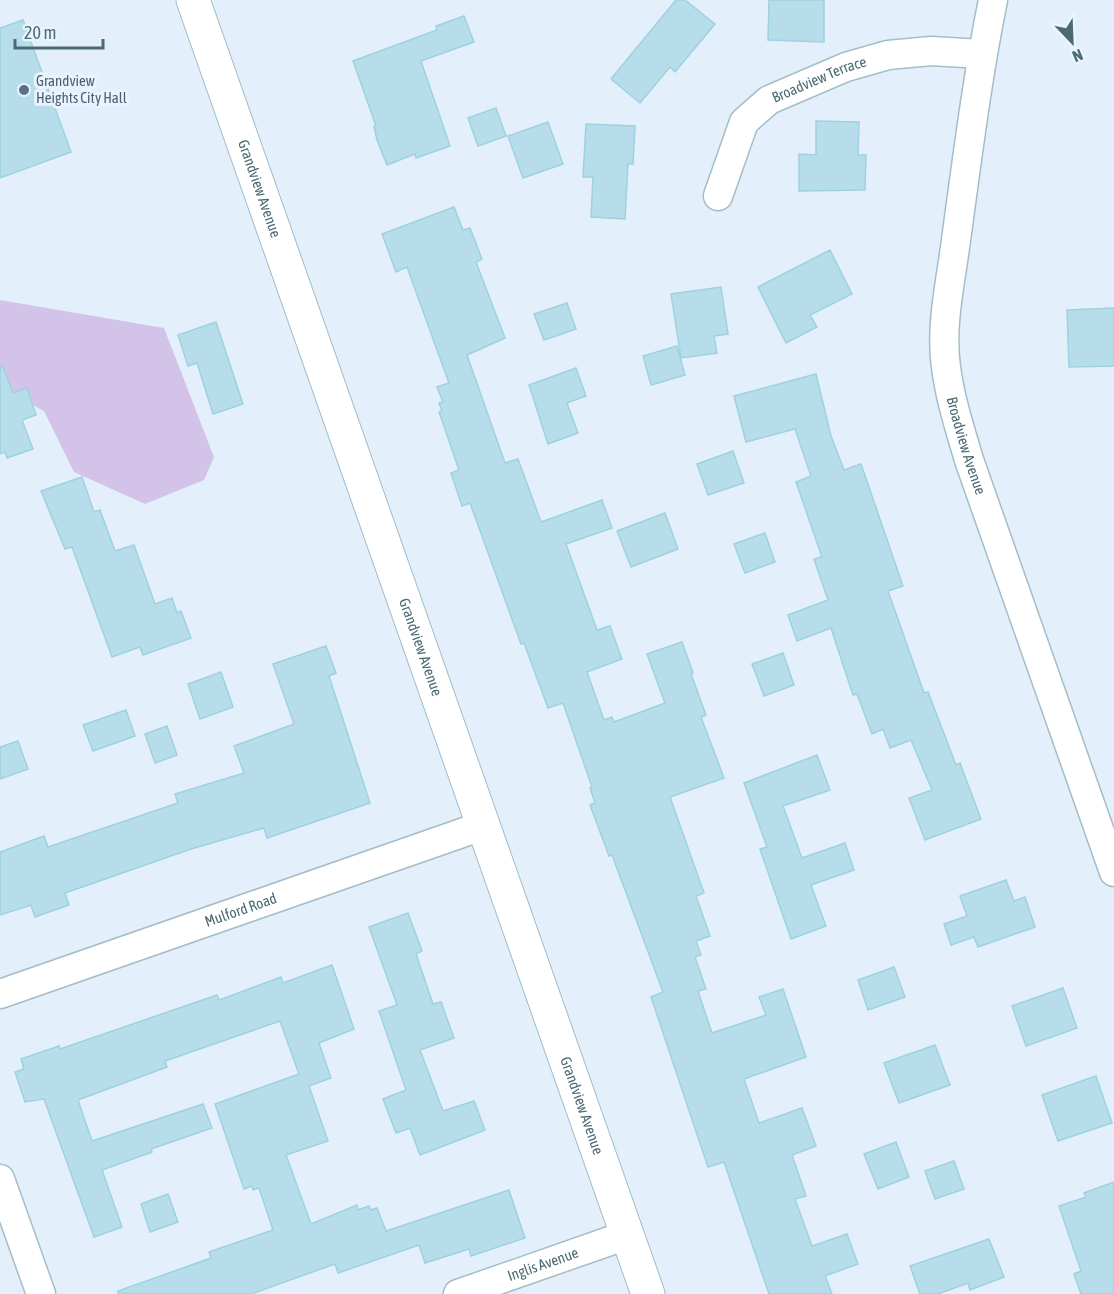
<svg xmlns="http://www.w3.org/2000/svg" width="1114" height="1294" font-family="'Asap Condensed',sans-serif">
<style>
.green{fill:#d3c3e8}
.building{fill:#b7ddea;stroke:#9ed1e1;stroke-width:1.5}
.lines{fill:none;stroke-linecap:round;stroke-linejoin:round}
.street-casing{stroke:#a5bdc7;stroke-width:31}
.secondary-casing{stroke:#a2bcc7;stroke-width:35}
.street{stroke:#fff;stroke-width:28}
.secondary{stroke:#fff;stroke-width:33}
.service-dot{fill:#5c6f8a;stroke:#e9f5fe;stroke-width:2}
.labels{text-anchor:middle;stroke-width:6;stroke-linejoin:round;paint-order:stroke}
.street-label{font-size:15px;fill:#4b6a72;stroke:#e9f5fe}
.service-label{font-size:15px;fill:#4e5e75;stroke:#e9f5fe;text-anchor:start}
</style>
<rect width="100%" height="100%" fill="#e3f0fb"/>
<!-- green -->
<path class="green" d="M0,300l164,28 50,129 -10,23 -59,24 -71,-32 -30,-61 -31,-17 -13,3z"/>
<!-- building -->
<g class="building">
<path d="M676,0h9l30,24 -40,48 -5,-5 -30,36 -29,-24z"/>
<path d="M769,0h55v42l-56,-2z"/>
<path d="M464,16l10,26 -53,19 29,85 -34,12 -1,-4 -28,11 -10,-25 -3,-14h2l-23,-65 84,-31 -1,-4z"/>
<path d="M23,20l48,132 -71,26v-150z"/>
<path d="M496,108l10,28 -28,10 -10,-28z"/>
<path d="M816,121l43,1 -1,33h8l-1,35 -66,1v-37l17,1z"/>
<path d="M548,122l15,42 -40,14 -15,-42z"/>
<path d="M586,124l49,2 -2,38h-5l-3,55 -34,-2 2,-40h-10z"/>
<path d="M454,207l9,23 7,-2 12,31 -6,3 29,76 -38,17 38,108 13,-4 23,63 61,-22 10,28 -46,16 31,86 13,-4 12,33 -35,13 17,48 8,-3 2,5 51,-19 -18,-49 35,-12 11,31 -2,1 15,41 -5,2 23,61 -54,19 34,96 -8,3 14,40 -14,5 5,14 -6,2 11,32 -8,2 14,42 54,-18 -7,-18 24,-8 23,68 -62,22 15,44 43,-15 14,38 -24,9 14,41 -11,3 17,47 35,-12 11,30 -33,12 7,18h-63l-45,-132 -16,5 -57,-170 12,-5 -51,-137 -3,1 -19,-51 5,-2 -5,-15 2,-1 -29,-84 -15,5 -24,-65 -3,1 -51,-141 -8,3 -11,-33 8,-3 -20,-58 3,-1 -3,-8 4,-1 -6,-15 12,-4 -42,-116 -11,5 -14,-38z"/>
<path d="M830,250l22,44 -42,21 7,12 -31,16 -28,-56z"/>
<path d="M721,287l7,47 -14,2 3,17 -36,5 -10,-64z"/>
<path d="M567,303l9,26 -32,11 -10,-26z"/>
<path d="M1114,308v58l-45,1 -2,-57z"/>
<path d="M216,322l27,82 -30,10 -16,-51 -9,3 -10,-31z"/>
<path d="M677,346l8,29 -34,10 -8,-29z"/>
<path d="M0,367h3l10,26 14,-5 9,27 -14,5 11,29 -26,9 -2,-6 -5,2z"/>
<path d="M576,368l10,28 -19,7 11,30 -30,11 -19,-59z"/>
<path d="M816,374l15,62 13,34 17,-6 42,122 -15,5 36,102 4,-1 28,73 4,-2 21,56 -56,21 -16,-42 23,-8 -21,-50 -21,8 -7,-19 -11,5 -15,-40 -4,1 -22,-67 -34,13 -9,-26 40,-15 -14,-41 8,-2 -26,-75 15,-6 -16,-47 -49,13 -12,-46z"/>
<path d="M733,451l11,32 -36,12 -11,-31z"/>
<path d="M82,477l12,35 6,-2 15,41 19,-6 21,59 17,-6 5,15 4,-2 10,27 -48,17 -3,-8 -28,10 -40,-110 -7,2 -24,-58z"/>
<path d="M665,513l13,36 -47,18 -14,-36z"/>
<path d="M765,533l10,29 -30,11 -11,-29z"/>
<path d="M326,646l10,27 -7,3 41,127 -103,35 -3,-10 -73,21 -126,44 4,12 -34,12 -4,-12 -31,10v-63l44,-16 4,11 130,-44 -3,-9 69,-21 -10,-27 60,-22 -21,-60z"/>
<path d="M783,653l11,32 -30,11 -12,-32z"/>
<path d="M221,672l12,35 -33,12 -12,-35z"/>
<path d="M126,710l9,26 -42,15 -10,-26z"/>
<path d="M167,726l10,29 -22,8 -10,-29z"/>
<path d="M18,741l10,28 -28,10v-32z"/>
<path d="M817,755l13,35 -47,16 19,52 43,-15 9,27 -43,15 15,41 -35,13 -31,-90 7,-2 -23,-64z"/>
<path d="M1006,880l8,21 11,-4 10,30 -57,20 -4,-10 -23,8 -7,-21 23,-8 -7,-20z"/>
<path d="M408,913l14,38 -6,3 17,50 8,-2 13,36 -34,12 23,61 31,-10 11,29 -65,25 -10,-27 -14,5 -13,-34 23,-9 -27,-79 18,-6 -28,-78z"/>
<path d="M332,965l22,64 -35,14 12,35 -22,8 19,55 -42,14 25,69 46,-19 1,5 11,-4 2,4 6,-2 9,23 123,-41 16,48 -54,18 -2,-7 -44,14 -6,-18 -81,28 -3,-9 -84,30h-133v-3l93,-33 -2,-6 64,-22 -14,-42 -6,2 -1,-4 -8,3 -29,-85 84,-30 -19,-53 -115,40 2,6 -89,33 14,41 111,-37 9,24 -61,21 1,3 -50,18 20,57 -28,10 -50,-138 -19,3 -10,-30 9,-3 -3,-10 38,-13 1,3 157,-54 2,5 62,-23 2,6z"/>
<path d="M894,967l11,30 -37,13 -10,-30z"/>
<path d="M1063,988l14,40 -51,18 -14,-40z"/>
<path d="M935,1045l15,40 -51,18 -15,-40z"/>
<path d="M1096,1076l16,47 -54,18 -16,-46z"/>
<path d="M896,1142l13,35 -31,12 -14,-35z"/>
<path d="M954,1161l10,28 -29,10 -10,-28z"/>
<path d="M1114,1182v112h-33l-7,-20 7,-3 -22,-65 27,-9 -2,-4z"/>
<path d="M168,1194l10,28 -28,10 -9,-28z"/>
<path d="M989,1239l15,38 -34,13 -2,-7 -30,11h-18l-10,-28z"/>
</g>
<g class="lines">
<!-- street casing -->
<g class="street-casing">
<g id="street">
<path id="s1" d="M993,0c-16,79 -26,160 -37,240 -5,41 -16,85 -10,127 4,32 14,62 23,93l145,412"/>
<path id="s2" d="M718,196l26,-74 25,-22 77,-33 42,-12 43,-4 51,3"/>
<path id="s3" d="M0,994l482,-168"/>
<path d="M0,1179l41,115"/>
<path id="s4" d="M458,1294l169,-59"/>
</g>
</g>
<!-- secondary casing -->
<g class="secondary-casing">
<g id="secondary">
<path id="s5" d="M193,0l455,1294"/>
</g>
</g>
<!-- street -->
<use href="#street" class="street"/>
<!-- secondary -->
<use href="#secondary" class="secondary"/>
</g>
<!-- markers -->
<circle class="service-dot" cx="24" cy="90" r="6"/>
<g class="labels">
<!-- street labels -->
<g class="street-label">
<text dy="5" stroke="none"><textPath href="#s2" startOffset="166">Broadview Terrace</textPath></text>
<text dy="5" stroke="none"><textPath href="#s5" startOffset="200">Grandview Avenue</textPath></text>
<text dy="5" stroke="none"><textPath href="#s1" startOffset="452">Broadview Avenue</textPath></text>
<text dy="5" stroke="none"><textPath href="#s5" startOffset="686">Grandview Avenue</textPath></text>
<text dy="5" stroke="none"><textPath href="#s3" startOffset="255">Mulford Road</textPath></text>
<text dy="5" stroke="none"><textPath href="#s5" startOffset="1172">Grandview Avenue</textPath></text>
<text dy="5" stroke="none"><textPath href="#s4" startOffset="90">Inglis Avenue</textPath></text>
</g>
<!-- service labels -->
<g class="service-label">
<text x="36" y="86">Grandview<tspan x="36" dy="17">Heights City Hall</tspan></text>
</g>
</g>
<!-- north arrow -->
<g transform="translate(1072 42) rotate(157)" stroke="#e9f5fe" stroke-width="4.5" paint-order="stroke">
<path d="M0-4.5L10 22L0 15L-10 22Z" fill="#4b6a72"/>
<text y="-9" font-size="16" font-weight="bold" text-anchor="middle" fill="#4b6a72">N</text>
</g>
<!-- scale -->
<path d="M15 39v9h88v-9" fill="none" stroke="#4b6a72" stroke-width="3"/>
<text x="24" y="39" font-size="18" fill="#4b6a72" stroke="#e9f5fe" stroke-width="4.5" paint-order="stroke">20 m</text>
</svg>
